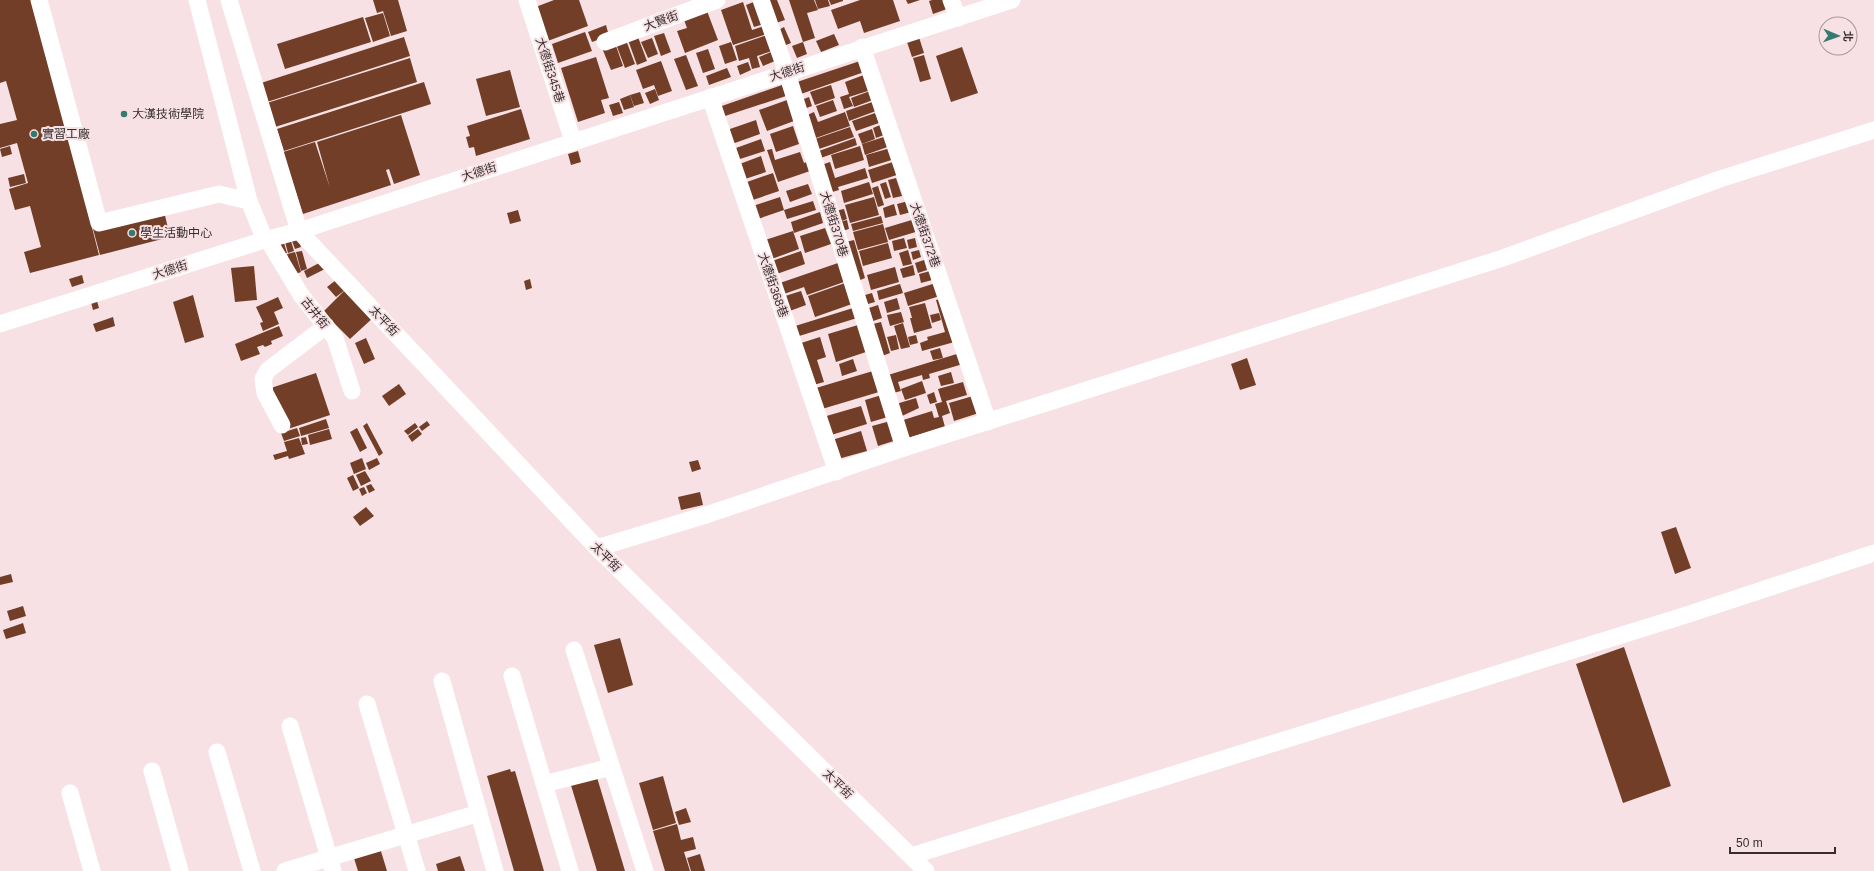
<svg xmlns="http://www.w3.org/2000/svg" width="1874" height="871" font-family="Helvetica,'Noto Sans TC',sans-serif">
<style>
.building{fill:#723e28}
.lines{fill:none;stroke-linecap:round;stroke-linejoin:round}
.minor{stroke:#fff;stroke-width:17}
.poi-dot{fill:#347a70;stroke:#f7e1e4;stroke-width:1.5}
.labels{text-anchor:middle;stroke-width:4;stroke-linejoin:round;paint-order:stroke}
.street-label{font-size:12px;fill:#352d2e;stroke:#f7e1e4}
.poi-label{font-size:12px;fill:#352d2e;stroke:#f7e1e4;text-anchor:start}
</style>
<rect width="100%" height="100%" fill="#f7e1e4"/>
<!-- building -->
<g class="building">
<path d="M0,0h34l65,255 -69,18 -6,-21 17,-5 -11,-41 -15,4 -6,-21 19,-6 -11,-40 -17,5v-24l17,-4 -11,-39 -6,2z"/>
<path d="M373,0h25l9,31 -16,5 -8,-25 -6,2z"/>
<path d="M554,0h25l9,26 -43,16 -12,-34z"/>
<path d="M763,0h14l8,20 -12,4z"/>
<path d="M789,0h25l4,10 -11,3 8,25 -12,4 4,12 -10,4 -5,-12 11,-4z"/>
<path d="M815,0h13l2,6 -12,3z"/>
<path d="M829,0h14v1l-12,4z"/>
<path d="M860,0h33l7,21 -36,12 -4,-12 -22,8 -7,-19z"/>
<path d="M906,0h14l-12,4z"/>
<path d="M932,0h12l3,9 -14,5 -4,-13z"/>
<path d="M756,1l8,23 -10,3 -8,-22z"/>
<path d="M743,2l9,28 12,-4 3,8 -34,11 -12,-35z"/>
<path d="M707,11l11,29 -33,13 -8,-22 10,-3 -3,-8z"/>
<path d="M383,13l7,23 -17,6 -8,-24z"/>
<path d="M363,17l8,25 -86,27 -8,-25z"/>
<path d="M606,25l3,11 -17,6 -4,-10z"/>
<path d="M784,27l7,16 -10,4 -6,-15z"/>
<path d="M917,31l7,22 -12,4 -7,-21z"/>
<path d="M585,32l7,19 -34,12 -6,-19z"/>
<path d="M664,33l7,19 -10,4 -7,-20z"/>
<path d="M834,34l5,11 -18,7 -5,-11z"/>
<path d="M767,35l5,16 -15,5 3,11 -8,2 -3,-11 -10,3 -4,-15z"/>
<path d="M404,37l6,19 -143,46 -6,-19z"/>
<path d="M638,37l9,24 -10,4 -9,-25z"/>
<path d="M652,38l6,16 -10,4 -7,-16z"/>
<path d="M626,40l9,24 -10,4 -9,-24z"/>
<path d="M731,42l6,18 -12,4 -6,-18z"/>
<path d="M615,43l8,23 -12,4 -9,-22z"/>
<path d="M962,47l16,46 -27,9 -15,-46z"/>
<path d="M708,49l7,20 -12,4 -7,-20z"/>
<path d="M771,52l4,9 -12,5 -4,-9z"/>
<path d="M686,55l12,31 -12,4 -12,-31z"/>
<path d="M924,55l7,24 -11,3 -7,-24z"/>
<path d="M596,57l13,41 -8,2 4,13 -27,9 -17,-54z"/>
<path d="M410,58l7,24 -142,45 -8,-24z"/>
<path d="M866,59l4,11 -72,25 -4,-12z"/>
<path d="M661,61l11,30 -14,5 -4,-11 -11,4 -7,-19z"/>
<path d="M748,62l3,8 -11,5 -3,-9z"/>
<path d="M727,68l4,9 -22,8 -3,-9z"/>
<path d="M510,70l10,37 -34,9 -10,-37z"/>
<path d="M869,73l5,16 -25,8 4,9 -9,3 -4,-12 9,-3 -4,-12z"/>
<path d="M424,82l7,22 -147,47 -7,-22z"/>
<path d="M782,85l4,11 -64,21 -3,-10z"/>
<path d="M831,85l4,13 -20,7 -5,-13z"/>
<path d="M878,88l3,9 -27,10 -3,-9z"/>
<path d="M655,89l4,11 -9,4 -5,-11z"/>
<path d="M640,92l4,11 -10,3 -4,-11z"/>
<path d="M630,95l4,12 -10,3 -4,-11z"/>
<path d="M809,97l3,9 -8,3 -3,-9z"/>
<path d="M881,99l3,9 -35,13 -3,-10z"/>
<path d="M787,100l7,21 -27,10 -8,-21z"/>
<path d="M833,100l4,11 -17,6 -4,-11z"/>
<path d="M619,102l4,11 -10,3 -4,-11z"/>
<path d="M521,109l9,30 -54,17 -2,-9 -5,1 -3,-11 4,-1 -3,-10z"/>
<path d="M814,112l4,10 27,-10 5,14 -37,13 -8,-23z"/>
<path d="M875,113l4,10 -23,8 -4,-10z"/>
<path d="M401,115l19,60 -26,9 -5,-15 -3,1 5,15 -88,29 -20,-62 32,-10 15,46 -13,-46z"/>
<path d="M756,120l4,14 -28,10 -5,-14z"/>
<path d="M880,125l4,10 -8,3 -3,-10z"/>
<path d="M793,126l6,18 -23,8 -6,-18z"/>
<path d="M850,127l4,10 -38,13 -4,-10z"/>
<path d="M872,129l3,10 -13,5 -4,-10z"/>
<path d="M890,135l3,10 -28,10 -3,-11z"/>
<path d="M855,138l2,7 -39,14 -2,-7z"/>
<path d="M761,139l4,12 -25,8 -4,-11z"/>
<path d="M10,146l2,8 -10,3 -2,-8z"/>
<path d="M860,146l4,14 -29,9 -4,-14z"/>
<path d="M894,147l4,11 -29,9 -3,-12z"/>
<path d="M772,149l3,11 25,-8 4,11 5,-2 4,9 -35,12 -11,-32z"/>
<path d="M578,151l3,11 -10,3 -3,-11z"/>
<path d="M761,156l5,16 -24,8 -5,-15z"/>
<path d="M899,160l4,13 -31,10 -4,-13z"/>
<path d="M830,162l5,16 30,-10 3,10 -30,9 1,3 -10,3 -8,-28z"/>
<path d="M773,173l6,18 -29,10 -6,-18z"/>
<path d="M24,174l2,9 -16,4 -2,-9z"/>
<path d="M896,178l6,18 -9,2 -5,-18z"/>
<path d="M869,182l4,12 -29,9 -3,-12z"/>
<path d="M886,182l5,15 -6,2 -5,-15z"/>
<path d="M808,184l4,10 -22,8 -4,-11z"/>
<path d="M878,186l6,19 -6,2 -6,-19z"/>
<path d="M780,197l4,13 -29,10 -5,-13z"/>
<path d="M874,197l5,18 -29,8 -5,-18z"/>
<path d="M912,200l3,11 -15,4 -3,-11z"/>
<path d="M813,201l3,9 -29,9 -3,-9z"/>
<path d="M894,204l3,11 -12,3 -2,-10z"/>
<path d="M844,209l3,10 -8,3 -4,-11z"/>
<path d="M518,210l3,11 -11,3 -3,-11z"/>
<path d="M164,211l6,26 -70,18 -7,-26z"/>
<path d="M820,212l3,11 -29,10 -3,-11z"/>
<path d="M881,216l2,7 -30,8 -2,-7z"/>
<path d="M915,219l4,12 -30,9 -4,-12z"/>
<path d="M847,220l2,9 -7,2 -3,-9z"/>
<path d="M883,224l5,18 -30,8 -5,-18z"/>
<path d="M825,228l6,16 -26,9 -5,-17z"/>
<path d="M793,231l6,18 -30,11 -7,-19z"/>
<path d="M904,238l3,10 -13,3 -2,-10z"/>
<path d="M915,238l2,9 -8,2 -2,-9z"/>
<path d="M298,239l3,8 -6,2 -3,-8z"/>
<path d="M854,240l11,38 -7,3 -12,-39z"/>
<path d="M291,241l3,10 -6,2 -3,-11z"/>
<path d="M284,243l3,10 -6,2 -3,-10z"/>
<path d="M888,243l4,15 -29,8 -4,-15z"/>
<path d="M908,250l4,14 -9,2 -4,-13z"/>
<path d="M919,250l2,7 -8,3 -2,-8z"/>
<path d="M302,251l5,18 -6,2 -5,-19z"/>
<path d="M801,251l4,13 -31,11 -5,-13z"/>
<path d="M295,252l6,20 -8,3 -6,-21z"/>
<path d="M924,260l3,10 -9,3 -3,-10z"/>
<path d="M321,262l4,7 -18,9 -3,-7z"/>
<path d="M838,263l6,19 -37,13 -3,-8 -23,8 -4,-11z"/>
<path d="M913,265l2,10 -12,3 -3,-9z"/>
<path d="M254,266l3,34 -22,2 -4,-34z"/>
<path d="M895,267l4,15 -28,8 -4,-15z"/>
<path d="M934,270l2,9 -15,4 -2,-9z"/>
<path d="M82,275l2,8 -12,4 -3,-8z"/>
<path d="M530,279l2,9 -6,2 -2,-9z"/>
<path d="M336,280l9,10 -9,7 -9,-10z"/>
<path d="M939,282l4,13 -35,11 -4,-13z"/>
<path d="M845,283l7,21 -37,13 -7,-21z"/>
<path d="M900,284l3,9 -24,7 -2,-9z"/>
<path d="M347,288l28,28 -25,23 -27,-27z"/>
<path d="M801,291l5,14 -19,7 -5,-15z"/>
<path d="M872,293l3,9 -7,2 -3,-9z"/>
<path d="M193,295l11,42 -19,6 -12,-41z"/>
<path d="M278,297l5,11 -9,4 5,12 -16,7 -3,-8 3,-1 -7,-15z"/>
<path d="M897,298l3,11 -13,4 -3,-11z"/>
<path d="M944,298l14,43 -36,10 -2,-8 8,-3 -1,-3 18,-5 -9,-32z"/>
<path d="M97,301l2,7 -6,2 -2,-8z"/>
<path d="M925,303l7,25 -18,5 -4,-15h2l-3,-11z"/>
<path d="M878,305l4,13 -9,3 -4,-13z"/>
<path d="M853,308l4,10 -61,19 -4,-10z"/>
<path d="M901,312l3,10 -14,4 -3,-11z"/>
<path d="M939,313l2,7 -9,3 -2,-8z"/>
<path d="M113,317l2,9 -19,6 -3,-8z"/>
<path d="M881,322l9,31 -8,3 -9,-32z"/>
<path d="M903,323l7,24 -9,2 -7,-23z"/>
<path d="M858,325l8,27 -30,10 -8,-28z"/>
<path d="M279,326l4,10 -12,5 1,3 -7,3 -2,-2 -6,2 3,7 -19,7 -6,-17z"/>
<path d="M896,335l3,14 -8,2 -4,-14z"/>
<path d="M916,335l2,8 -8,2 -2,-8z"/>
<path d="M820,337l6,20 -9,3 7,22 -14,4 -12,-42z"/>
<path d="M366,338l9,21 -11,5 -9,-21z"/>
<path d="M940,348l3,10 -10,2 -3,-9z"/>
<path d="M960,353l3,11 -34,10 1,4 -7,2 -1,-5 -24,7 3,9 -8,2 -5,-18z"/>
<path d="M1247,358l9,27 -16,5 -9,-26z"/>
<path d="M853,359l4,12 -15,5 -3,-12z"/>
<path d="M873,371l6,21 -57,17 -6,-21z"/>
<path d="M951,372l3,11 -13,3 -3,-10z"/>
<path d="M316,373l14,42 -45,15 -14,-42z"/>
<path d="M922,381l4,12 -21,7 -4,-11z"/>
<path d="M963,382l4,13 -21,6 4,12 -8,3 3,11 -40,12 -5,-18 32,-10 2,7 5,-1 -4,-13 7,-2 -4,-13z"/>
<path d="M399,384l7,10 -17,12 -7,-10z"/>
<path d="M934,392l3,10 -7,2 -3,-9z"/>
<path d="M885,394l6,22 -20,6 -6,-22z"/>
<path d="M973,396l6,17 -25,8 -5,-18z"/>
<path d="M916,398l3,10 -19,9 -4,-13z"/>
<path d="M861,406l6,18 -39,12 -5,-19z"/>
<path d="M326,419l3,9 -28,8 -2,-8z"/>
<path d="M894,420l6,19 -22,7 -6,-20z"/>
<path d="M427,421l3,4 -8,6 -3,-4z"/>
<path d="M367,423l16,30 -4,3 -16,-30z"/>
<path d="M415,423l3,4 -10,8 -4,-4z"/>
<path d="M297,428l3,8 -16,5 -3,-8z"/>
<path d="M357,428l10,20 -7,4 -10,-20z"/>
<path d="M329,429l3,10 -22,6 -2,-10z"/>
<path d="M418,429l4,5 -10,8 -4,-6z"/>
<path d="M861,431l6,20 -29,8 -6,-19z"/>
<path d="M306,437l2,7 -6,1 -1,-7z"/>
<path d="M299,438l6,16 -16,5 -1,-3 -13,4 -2,-5 14,-4 -3,-9z"/>
<path d="M362,458l4,11 -12,5 -4,-11z"/>
<path d="M377,458l3,6 -11,6 -3,-7z"/>
<path d="M698,460l3,9 -9,3 -3,-10z"/>
<path d="M365,471l6,10 -10,5 -5,-11z"/>
<path d="M353,475l6,13 -6,3 -6,-13z"/>
<path d="M371,484l4,6 -6,3 -3,-7z"/>
<path d="M364,487l3,6 -5,3 -3,-7z"/>
<path d="M700,492l3,13 -22,5 -3,-13z"/>
<path d="M366,507l8,9 -14,10 -7,-9z"/>
<path d="M1676,527l15,41 -16,6 -14,-42z"/>
<path d="M11,574l2,8 -13,3v-8z"/>
<path d="M23,606l3,10 -16,5 -3,-10z"/>
<path d="M23,623l3,10 -20,6 -3,-9z"/>
<path d="M620,638l13,47 -25,8 -14,-48z"/>
<path d="M1624,647l47,139 -48,17 -47,-139z"/>
<path d="M510,769l1,3 4,-1 29,100h-30l-27,-95z"/>
<path d="M596,774l29,97h-28l-27,-89z"/>
<path d="M663,776l13,47 -23,7 -14,-47z"/>
<path d="M686,808l5,14 -12,3 -4,-13z"/>
<path d="M677,824l4,16 12,-3 3,12 -12,3 6,19h-25l-12,-40z"/>
<path d="M380,848l7,23h-29l-5,-16z"/>
<path d="M700,854l5,17h-14l-4,-13z"/>
<path d="M460,856l5,15h-27l-2,-7z"/>
</g>
<g class="lines">
<!-- minor -->
<g class="minor">
<path d="M39,0l60,223 120,-29 30,7"/>
<path d="M197,0l52,201 13,32 -1,8"/>
<path d="M229,0l70,231 298,317 329,323"/>
<path d="M527,0l46,141"/>
<path d="M761,0l26,73 117,375"/>
<path d="M951,0l7,18"/>
<path d="M605,42l112,-42"/>
<path d="M862,47l126,375"/>
<path d="M710,97l127,375"/>
<path d="M268,240l33,55 34,43 17,53"/>
<path d="M0,324l261,-83 38,-10 713,-231"/>
<path d="M282,425l-17,-32 -2,-14 5,-9 58,-44"/>
<path d="M597,548l112,-34 195,-66 599,-190 217,-79 154,-49"/>
<path d="M574,650l71,221"/>
<path d="M512,676l58,195"/>
<path d="M442,681l53,190"/>
<path d="M367,704l50,167"/>
<path d="M290,726l43,145"/>
<path d="M217,752l35,119"/>
<path d="M152,771l28,100"/>
<path d="M544,784l67,-17"/>
<path d="M70,793l22,78"/>
<path d="M911,856l772,-240 191,-63"/>
<path d="M285,871l194,-58"/>
</g>
</g>
<!-- markers -->
<g class="poi-dot">
<circle cx="124" cy="114" r="4"/>
<circle cx="34" cy="134" r="4"/>
<circle cx="132" cy="233" r="4"/>
</g>
<g class="labels">
<!-- street labels -->
<g class="street-label">
<text transform="translate(661 21) rotate(-20)" y="4">大賢街</text>
<text transform="translate(550 70) rotate(72)" y="4">大德街345巷</text>
<text transform="translate(787 72) rotate(-18)" y="4">大德街</text>
<text transform="translate(479 172) rotate(-18)" y="4">大德街</text>
<text transform="translate(834 224) rotate(73)" y="4">大德街370巷</text>
<text transform="translate(925 235) rotate(71)" y="4">大德街372巷</text>
<text transform="translate(170 270) rotate(-18)" y="4">大德街</text>
<text transform="translate(773 285) rotate(71)" y="4">大德街368巷</text>
<text transform="translate(315 313) rotate(51)" y="4">古井街</text>
<text transform="translate(384 321) rotate(47)" y="4">太平街</text>
<text transform="translate(606 557) rotate(45)" y="4">太平街</text>
<text transform="translate(838 784) rotate(44)" y="4">太平街</text>
</g>
<!-- poi labels -->
<g class="poi-label">
<text x="132" y="118">大漢技術學院</text>
<text x="42" y="138">實習工廠</text>
<text x="140" y="237">學生活動中心</text>
</g>
</g>
<!-- north arrow -->
<g transform="translate(1838 36) rotate(92)"><circle r="19" fill="#f7e1e4" stroke="#a9999b"/>
<path d="M0-3L7 15L0 10L-7 15Z" fill="#347a70"/>
<text y="-6" font-size="11" font-weight="bold" text-anchor="middle" fill="#352d2e">北</text>
</g>
<!-- scale -->
<path d="M1730 847v6h105v-6" fill="none" stroke="#352d2e" stroke-width="2"/>
<text x="1736" y="847" font-size="12" fill="#352d2e" stroke="#f7e1e4" stroke-width="3" paint-order="stroke">50 m</text>
</svg>
